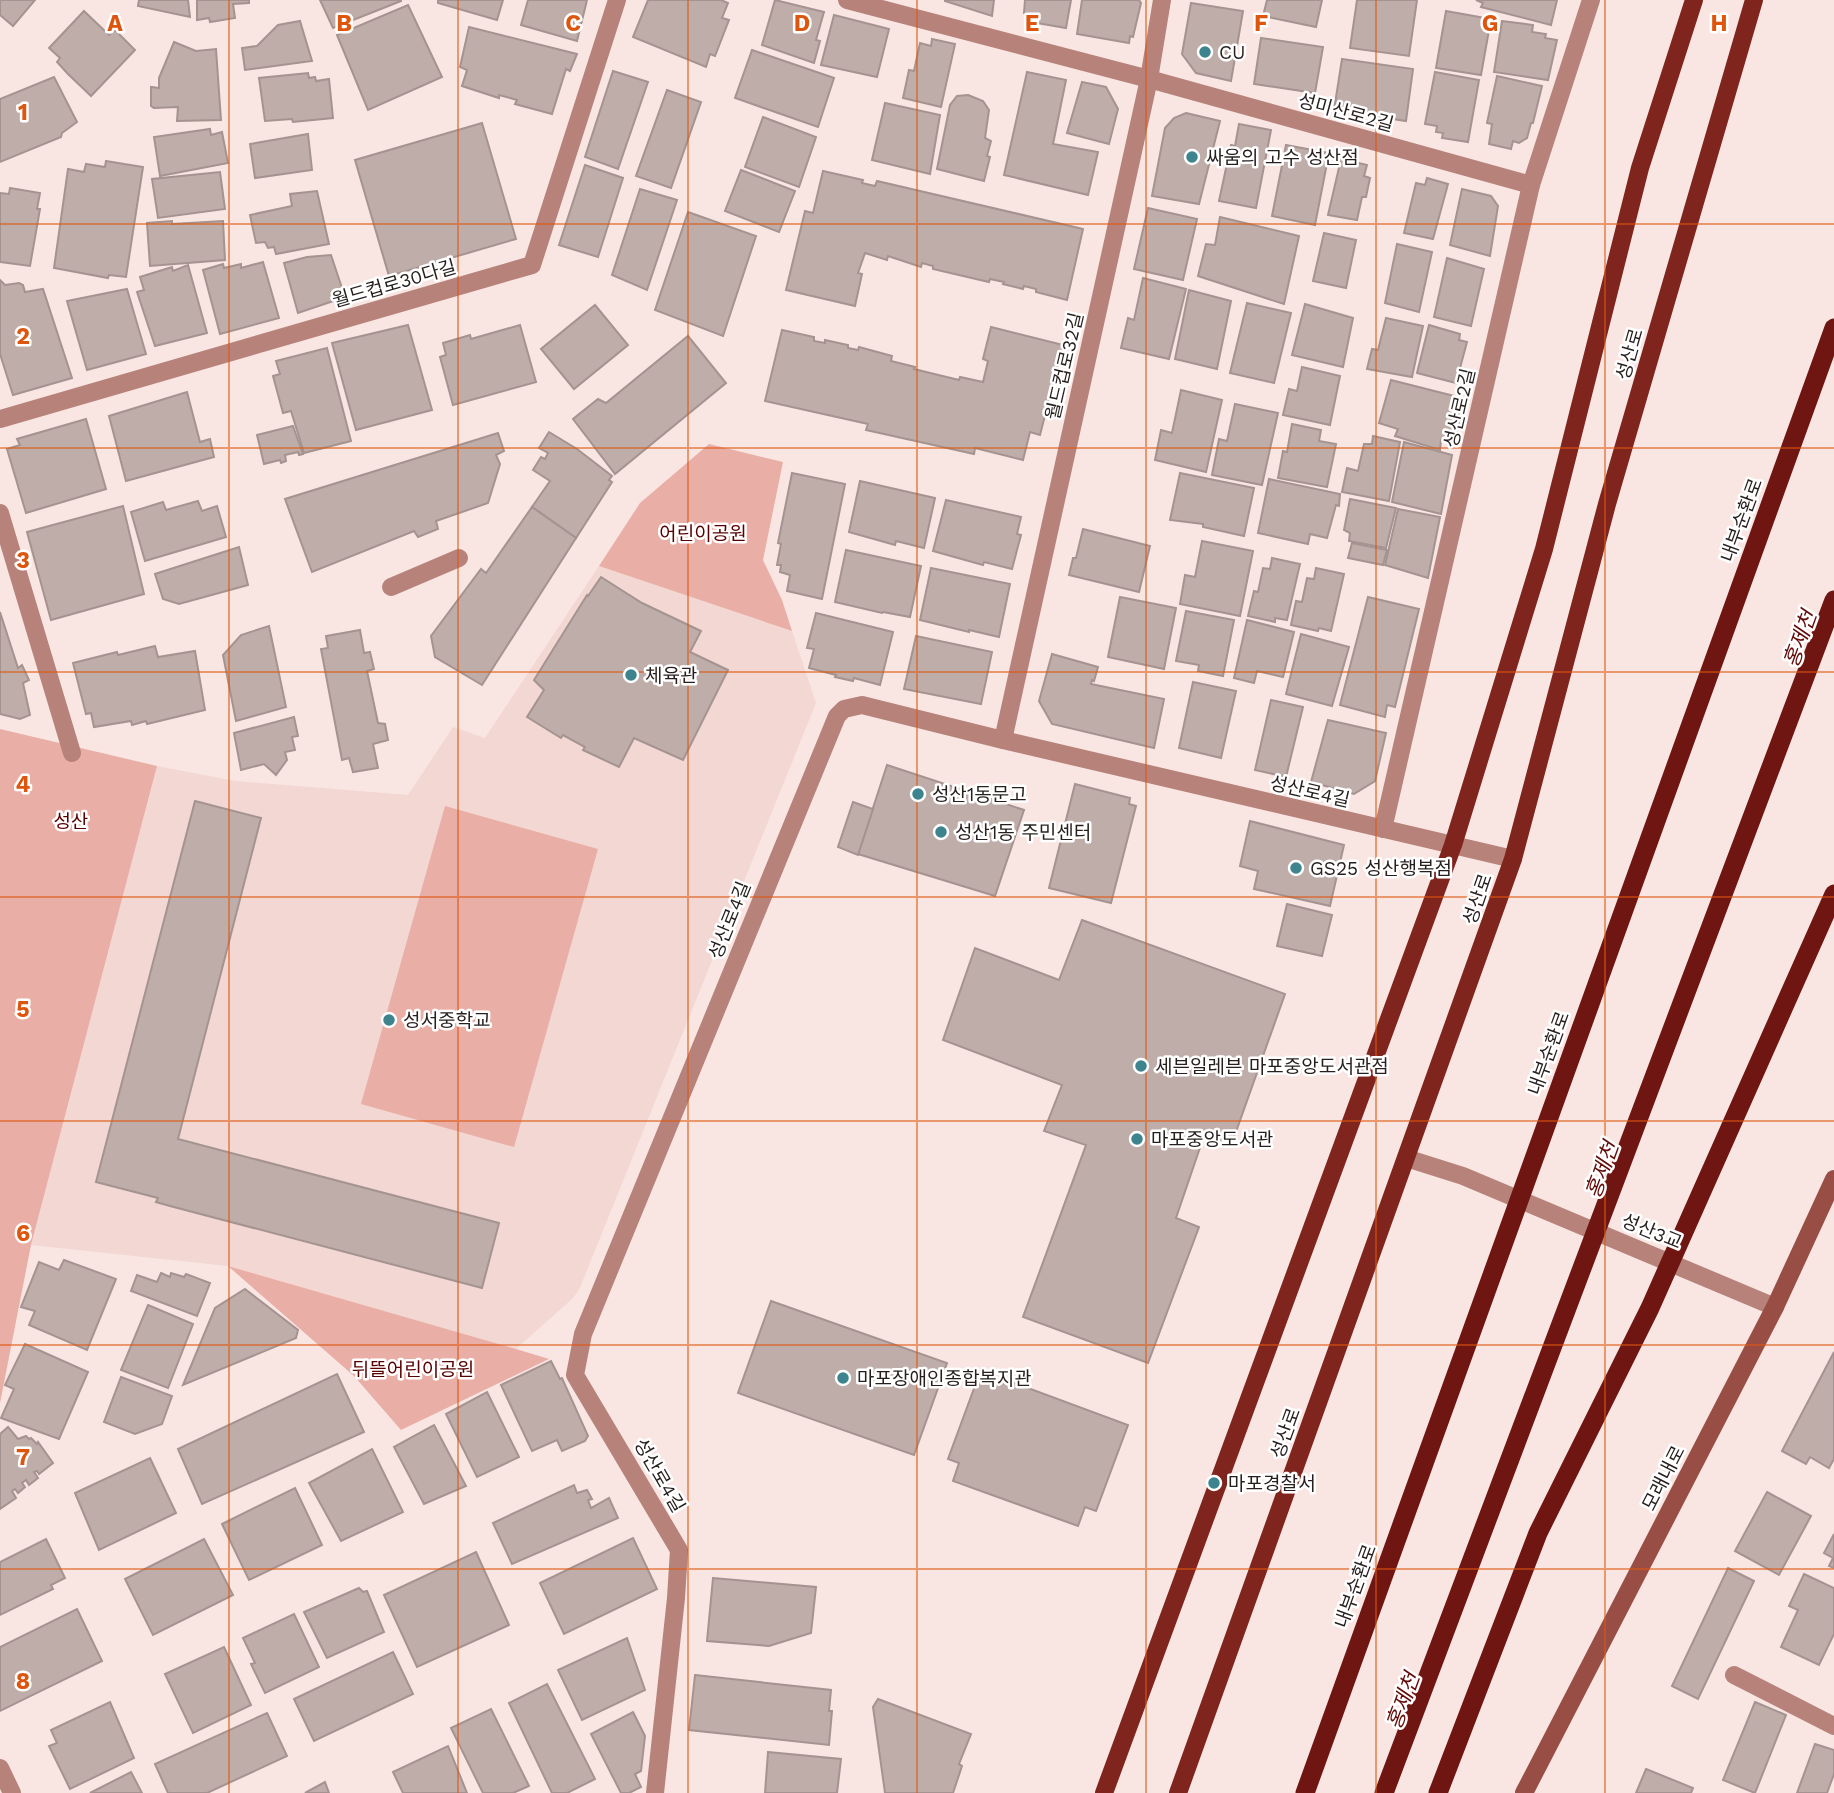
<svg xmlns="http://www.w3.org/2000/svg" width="1834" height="1793" font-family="'Work Sans','Noto Sans KR',sans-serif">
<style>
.built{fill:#f2d7d2}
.green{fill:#e9aea5}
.pier{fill:#f9e6e3}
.building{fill:#bfadaa;stroke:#a59391;stroke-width:2}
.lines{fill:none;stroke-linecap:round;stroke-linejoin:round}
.minor{stroke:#b7827a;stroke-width:18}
.tertiary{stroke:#b7827a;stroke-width:18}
.secondary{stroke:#994e45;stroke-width:18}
.primary{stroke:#80251e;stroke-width:18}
.trunk{stroke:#701612;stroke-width:19}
.grid{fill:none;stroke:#de560d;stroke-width:2;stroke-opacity:0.55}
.poi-dot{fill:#3d848e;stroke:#fff;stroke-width:2.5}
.labels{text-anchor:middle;stroke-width:5;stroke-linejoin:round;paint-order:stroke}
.poi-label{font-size:19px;fill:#261f1e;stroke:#fff;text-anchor:start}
.street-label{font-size:19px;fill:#261f1e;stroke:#fff}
.park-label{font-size:19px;fill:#580001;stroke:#fff}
.water-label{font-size:21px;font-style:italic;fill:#630d0a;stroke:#fff}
.grid-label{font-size:23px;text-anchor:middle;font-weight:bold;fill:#de560d;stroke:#fff;stroke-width:5;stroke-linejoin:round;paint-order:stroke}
</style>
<rect width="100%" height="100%" fill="#f9e6e3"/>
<!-- built -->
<path class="built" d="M599,566l193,65 24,72 -237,587 -6,8 -57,51 -288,-83 -197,-21 126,-479 78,15 173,14 45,-68 32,11z"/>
<!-- green -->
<g class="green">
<path d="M709,444l74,18 -20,98 19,40 10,31 -193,-65 41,-63z"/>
<path d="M0,729l157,37 -126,479 -31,158z"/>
<path d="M445,806l153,43 -84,298 -153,-43z"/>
<path d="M228,1266l288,83 33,10 -148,71 -47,-54z"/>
</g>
<!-- pier -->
<path class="pier" d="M1834,315v320l-322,886 13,6 -98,266h-146l232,-612 318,-864z"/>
<!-- building -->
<g class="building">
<path d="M0,0h35l-22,26 -13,-11z"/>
<path d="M139,0h49l2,17 -52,-11z"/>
<path d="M197,0h52v3l-16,1 2,14 -25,4 -1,-4 -12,2z"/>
<path d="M320,0h81v1l-68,27z"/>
<path d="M438,0h65l-6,20 -59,-17z"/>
<path d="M528,0h59l-10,41 -56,-16z"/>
<path d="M648,0h73l7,3 -6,15 7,2 -14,36 -5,-2 -4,13 -73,-30z"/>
<path d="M775,0l49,12 -8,28 4,1 -6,22 -52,-18z"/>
<path d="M945,0h49l-2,16 -47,-15z"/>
<path d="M1025,0h46l-5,28 -35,-6 1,-8 -8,-1z"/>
<path d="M1082,0h57l2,3 -8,34 -3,-1 -1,7 -52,-9z"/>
<path d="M1267,0h55l-6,27 -53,-11z"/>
<path d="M1357,0h60l-8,56 -59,-8z"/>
<path d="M1476,0h81l-6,25 -70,-18 2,-4z"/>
<path d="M1191,3l52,8 -12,70 -35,-8 -14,-19z"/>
<path d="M408,5l34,72 -74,33 -31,-75z"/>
<path d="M84,11l25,24 6,-5 20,20 -44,46 -23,-22 -11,-12 3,-4 -11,-10z"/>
<path d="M1446,11l45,8 -10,56 -45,-7z"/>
<path d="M834,15l55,14 -12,48 -56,-12z"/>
<path d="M300,21l12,40 -67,9 -3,-22 15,-2 21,-21z"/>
<path d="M1502,21l31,4 -1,7 14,2 -1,4 12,2 -9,40 -54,-8z"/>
<path d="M469,27l108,27 -7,17 -4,-2 -14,45 -37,-10 2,-4 -18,-5v3l-37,-12 5,-16 -7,-3z"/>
<path d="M1261,38l62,9 -8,46 -61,-9z"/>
<path d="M932,39l23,5 -14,63 -38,-9 6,-28 5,1 6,-28 11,3z"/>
<path d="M174,42l22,9 20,-2 5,71 -44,1 1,-14 -24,1 -3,-2v-19l8,1v-10z"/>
<path d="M752,50l82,28 -16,49 -83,-29z"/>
<path d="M1342,59l71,10 -7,52 -72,-11z"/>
<path d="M613,71l35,11 -30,87 -33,-12z"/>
<path d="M1027,72l39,8 -13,64 45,8 -10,43 -84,-20z"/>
<path d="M1435,72l44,8 -11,62 -26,-4 1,-5 -7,-1 1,-6 -12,-2z"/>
<path d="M308,73l1,5 6,-1 1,4 13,-2 4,39 -40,4 -1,-3 -27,2 -6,-43z"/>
<path d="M1497,76l45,10 -9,37h-2l-4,15 -8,5 -6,-2 -2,8 -22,-5 3,-20 -5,-1z"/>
<path d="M54,77l23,45 -15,11 -1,4 -61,25v-63z"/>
<path d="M1082,82l24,5 12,22 -9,35 -42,-11z"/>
<path d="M667,90l34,12 -30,86 -35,-12z"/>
<path d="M968,95l15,6 6,9 -4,28 6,3 -4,15 3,1 -6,24 -47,-12 13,-64 7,-9z"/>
<path d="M885,103l55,12 -10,59 -58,-14z"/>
<path d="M1186,113l34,8 -21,83 -47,-8 13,-68 9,-10z"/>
<path d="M763,117l53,20 -17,50 -54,-20z"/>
<path d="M482,123l34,116 -127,37 -34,-116z"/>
<path d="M1239,124l32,6 -15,78 -37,-7 12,-56 4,1z"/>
<path d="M210,129l1,6 11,-3 6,31 -68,13 -6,-39z"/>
<path d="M308,134l4,36 -57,8 -5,-34z"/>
<path d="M1286,145l43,8 -14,72 -43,-9z"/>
<path d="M1341,159l26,6 -3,11 6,2 -4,19h-4l-5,23 -29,-5z"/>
<path d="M106,161l37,6 -17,110 -17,-2 -1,3 -54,-10 14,-99 16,3 2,-8 19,3z"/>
<path d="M585,165l38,13 -25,79 -39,-12z"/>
<path d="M741,170l54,21 -16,41 -54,-21z"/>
<path d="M823,171l40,9 -1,3 13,3 2,-5 206,48 -16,71 -31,-8v-3l-12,-3 -1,3 -20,-5 1,-2 -14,-3 -1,3 -56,-13v-3l-11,-3 -1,4 -33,-11 -1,4 -22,-7 -7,20 4,1 -7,32 -69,-16 19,-79 8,2z"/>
<path d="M220,172l5,37 -67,9 -6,-39z"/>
<path d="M1427,178l21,6 -15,55 -29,-6 12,-50 9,2z"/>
<path d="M10,188l30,5 -3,16h3l-10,57 -30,-4v-69l9,1z"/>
<path d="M640,189l37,11 -30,90 -35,-15z"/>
<path d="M1462,189l29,7 7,10 -8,50 -40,-11z"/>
<path d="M317,191l12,53 -53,10 -2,-7 -6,1 -3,-6 -9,1 -6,-28 42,-9 -2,-12z"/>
<path d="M1148,208l49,11 -14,61 -49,-11z"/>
<path d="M688,212l68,24 -33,100 -68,-26z"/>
<path d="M1220,217l79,19 -15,68 -86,-28 8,-32 9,1z"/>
<path d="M172,221v3l51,-3 2,39 -75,6 -3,-43z"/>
<path d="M1324,233l32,7 -10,48 -33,-7z"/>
<path d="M1397,244l35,8 -13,60 -34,-9z"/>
<path d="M331,255l14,42 -47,16 -14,-50 23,-6z"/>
<path d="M1447,258l37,11 -13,57 -37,-9z"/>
<path d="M263,262l16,56 -59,16 -17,-64 20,-6 1,4 17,-4v4z"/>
<path d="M188,265l19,68 -52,13 -18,-54 7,-2 -4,-13 32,-10 1,4z"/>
<path d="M1143,278l43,11 -17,70 -48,-11 7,-30 6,2z"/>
<path d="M0,280l5,5 14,-2 4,2 2,7 18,-3 29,89 -59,17 -13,-41z"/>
<path d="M127,289l19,65 -59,16 -20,-69z"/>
<path d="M1189,290l42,11 -14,68 -42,-10z"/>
<path d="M1247,303l44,10 -17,70 -44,-10z"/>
<path d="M1305,304l48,14 -10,49 -51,-12z"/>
<path d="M595,305l33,40 -54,44 -33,-40z"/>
<path d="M1386,318l37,8 -11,51 -45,-8 5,-20 6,1z"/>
<path d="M408,325l24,85 -76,20 -24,-87z"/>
<path d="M520,325l16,57 -83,23 -13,-48 6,-2 -3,-12 27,-8 1,4z"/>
<path d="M1429,325l31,9 -1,6 8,2 -11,41 -39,-10z"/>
<path d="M991,327l72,18 -23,90 -10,-3 -7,28 -48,-12 -1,6 -108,-24 2,-6 -103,-23 17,-71 32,7v4l11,2v-3l23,5v3l10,2 1,-3 33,9 -1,5 24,6 -1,2 45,11 1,-3 23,5 5,-21 -5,-2z"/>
<path d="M688,336l38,47 -111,91 -42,-55 25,-20 8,4z"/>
<path d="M327,348l24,93 -47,12 -13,-42 -8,2 -10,-37 7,-2 -4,-13z"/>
<path d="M1302,367l38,9 -10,49 -47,-10 6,-26 8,2z"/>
<path d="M1391,380l75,19 -12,42 -13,-1 -1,10 -45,-14 3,-7 -19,-6z"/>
<path d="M1181,390l41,10 -16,72 -51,-12 6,-30 11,3z"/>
<path d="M187,392l13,50 10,-3 4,18 -88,24 -17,-65z"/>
<path d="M1235,404l43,9 -16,72 -50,-10 7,-36 8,2z"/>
<path d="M86,419l20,70 -80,24 -19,-64 13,-4 -3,-6z"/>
<path d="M1292,424l29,6 -2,11 17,3 -9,43 -49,-9 5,-27 4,1z"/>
<path d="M293,426l10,28 -4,1 -1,-3 -13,3 1,6 -5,2 -1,-3 -16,4 -7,-29z"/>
<path d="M549,432l28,17 35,27 -3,4 3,2 -36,56 -44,-31 18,-26 -17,-11 8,-13 4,2 3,-6 -9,-5z"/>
<path d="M498,433l6,18 -8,4 4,9 -12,39 -52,18 2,8 -20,8 -4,-6 -102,41 -27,-73z"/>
<path d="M1373,436l27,6 -11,59 -47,-9 5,-24 11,3 6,-27h8z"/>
<path d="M1404,442l48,13 -11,59 -49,-12z"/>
<path d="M792,473l53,11 -23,115 -35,-8 3,-16 -10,-3 1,-7h-4l4,-21 -3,-1z"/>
<path d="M1180,473l74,15 -10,48 -41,-9v-3l-33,-4z"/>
<path d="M1269,479l71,15 -1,12 -3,-1 -9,33 -17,-4 -2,10 -50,-11z"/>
<path d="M860,481l75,17 -11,50 -28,-7 -1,4 -46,-13z"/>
<path d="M1350,499l46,9 -10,40 -37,-7 1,-8 -6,-3z"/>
<path d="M946,500l75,17 -4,17 4,1 -9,34 -28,-7 -1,3 -50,-14z"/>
<path d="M198,501l4,10 15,-5 9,31 -81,24 -14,-49 32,-10 3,8z"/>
<path d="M123,506l21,88 -93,26 -24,-88z"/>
<path d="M532,507l44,31 -94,147 -47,-28 -4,-21 50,-67 5,4z"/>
<path d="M1398,509l42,8 -12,61 -43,-13z"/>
<path d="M1083,529l67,17 -11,46 -70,-17 4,-17h3z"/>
<path d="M1202,541l51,10 -13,65 -60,-12 5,-29 10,2z"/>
<path d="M1352,543l35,7 -4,15 -35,-7z"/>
<path d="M239,547l9,38 -69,19 -16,-5 -8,-25z"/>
<path d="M846,550l75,16 -11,51 -27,-5 -1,1 -47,-11z"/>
<path d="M1272,558l28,6 -13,56 -12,-2v4l-27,-6 6,-25 4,1 5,-24 7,1z"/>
<path d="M931,568l79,16 -11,53 -30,-7v2l-49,-12z"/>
<path d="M1316,568l28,6 -13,57 -12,-3 -1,3 -27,-6 5,-24 6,1 5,-24 7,1z"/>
<path d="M601,577l41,26 59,28 -11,21 38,18 -45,90 -49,-22 -15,29 -36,-17 2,-3 -22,-12 -2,3 -34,-21 17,-27 -10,-10 53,-85 1,1z"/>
<path d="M1120,597l56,11 -12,61 -56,-12z"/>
<path d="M1368,597l51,12 -24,98 -8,-2 -2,12 -45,-12z"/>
<path d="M1186,611l48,9 -11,56 -25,-5 1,-6 -23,-4z"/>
<path d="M0,612l18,56 4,-3 7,15 -6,3 7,32 -10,4 -20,-5z"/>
<path d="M816,613l77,19 -13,53 -26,-7 -1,3 -18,-4 1,-2 -27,-7 5,-19 -7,-1z"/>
<path d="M1247,620l47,12 -11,45 -26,-6 -3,12 -20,-5z"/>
<path d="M269,626l17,81 -50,14 -13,-66 18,-20z"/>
<path d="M360,630l4,23 6,-1 4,17 -7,2 11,52 7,1 3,16 -15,4 5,24 -25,4 -4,-14 -7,2 -21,-111 7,-1 -2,-12z"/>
<path d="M1301,634l48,13 -17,59 -46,-12z"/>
<path d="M916,636l76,16 -11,52 -77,-15z"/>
<path d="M155,646l3,11 37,-6 10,59 -58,14 -1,-3 -14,4 -1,-4 -37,6 -3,-14 -5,1 -13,-51 44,-11 1,3z"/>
<path d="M1052,654l46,13 -4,14 -2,-1 -1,4 73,15 -10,49 -102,-24 -13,-23z"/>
<path d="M1193,682l43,9 -15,67 -42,-10z"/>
<path d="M1271,700l32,7 -17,70 -31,-7z"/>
<path d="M294,717l4,19 -6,1 3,13 -10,2 2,8 -11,15 -12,-11 -23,6 -7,-37z"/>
<path d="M1328,720l58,13 -11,48 -21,13 -43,-12z"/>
<path d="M887,765l137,45 -29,86 -137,-42z"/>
<path d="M1075,784l55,14 -1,6 7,2 -25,97 -62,-15z"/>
<path d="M195,801l66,17 -83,321 321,84 -17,65 -312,-82 -14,-4 2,-4 -62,-16z"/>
<path d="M853,802l20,7 -15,46 -20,-8z"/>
<path d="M1250,821l94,24 -14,61 -76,-17 4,-18 -18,-5z"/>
<path d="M1287,904l45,11 -10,41 -45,-10z"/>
<path d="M1082,920l203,74 -53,149 -28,-7 -28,82 23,9 -51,136 -125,-46 63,-172 -42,-14 18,-46 -119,-45 32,-92 84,32z"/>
<path d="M64,1260l52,19 -29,71 -58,-25 6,-14 -14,-4 18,-45 20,8z"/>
<path d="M161,1273l9,4 1,-4 13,4 2,-3 24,9 -13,33 -66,-25 6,-16 20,7z"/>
<path d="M245,1289l53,41 -2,8 -113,47 32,-77z"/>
<path d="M771,1301l176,62 -33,92 -176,-62z"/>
<path d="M148,1305l45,19 -25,64 -47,-18z"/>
<path d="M25,1344l63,28 -29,67 -58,-21 13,-29 -9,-4z"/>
<path d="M1834,1352v107l-5,9 -19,-11 -4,7 -24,-13z"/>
<path d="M551,1361l9,18 2,-1 26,58 -3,5 -23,10 -5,-11 -25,11 -31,-66z"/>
<path d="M337,1374l27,58 -162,72 -24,-55z"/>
<path d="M979,1375l29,10 1,-4 119,44 -32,86 -11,-4 -7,19 -125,-45 6,-18 -11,-4z"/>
<path d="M121,1377l51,19 -10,28 -27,10 -31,-12z"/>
<path d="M487,1392l32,65 -42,20 -31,-63z"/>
<path d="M434,1425l32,61 -42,18 -30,-57z"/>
<path d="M8,1427l10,12 8,-3 3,3 2,-1 6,6 1,-2 15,21 -14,11 -2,-3 -3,1 4,6 -9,7 -3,-5 -4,3 3,4 -7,6 -3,-4 -3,2 4,7 -16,11v-75z"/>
<path d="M372,1449l31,63 -62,29 -32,-58z"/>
<path d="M150,1458l26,55 -77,37 -24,-57z"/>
<path d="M574,1485l3,8 10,-3 5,9 -4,1 3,8 18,-10 9,20 -106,46 -19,-41z"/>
<path d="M295,1488l27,57 -73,35 -27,-56z"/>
<path d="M1767,1492l44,24 -32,59 -44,-24z"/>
<path d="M1834,1534v34l-5,-2 4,-8 -9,-5z"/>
<path d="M633,1538l24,51 -93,45 -24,-51z"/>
<path d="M46,1539l19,39 -14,7 2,4 -53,26v-53z"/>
<path d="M204,1539l29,56 -80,40 -28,-56z"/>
<path d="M476,1552l33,73 -92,42 -33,-72z"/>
<path d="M1728,1568l26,13 -56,118 -26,-13z"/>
<path d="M1804,1574l30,14v46l-15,31 -38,-18 17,-37 -9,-4z"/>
<path d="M713,1578l103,9 -5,46 -42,13 -62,-5z"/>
<path d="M359,1588l4,4 4,-1 17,41 -57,26 -23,-46z"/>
<path d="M77,1609l25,52 -102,50v-64z"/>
<path d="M294,1614l25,53 -54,26 -14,-29 4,-1 -12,-25z"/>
<path d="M627,1638l18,52 -63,30 -24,-50z"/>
<path d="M224,1647l27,58 -58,28 -28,-59z"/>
<path d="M393,1652l20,42 -99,47 -20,-42z"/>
<path d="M695,1675l136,15 -2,21h3l-3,34 -140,-15z"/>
<path d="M547,1684l48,95 -28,14h-15l-43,-90z"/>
<path d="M878,1699l93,35 -12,30 3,2 -9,27h-68l-12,-86z"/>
<path d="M110,1702l24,56 -64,31 -21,-43 8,-3 -6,-13z"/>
<path d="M1755,1702l31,13 -31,78 -32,-13z"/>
<path d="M491,1709l38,77 -16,7h-30l-32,-65z"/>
<path d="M633,1712l12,24 -4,35 -6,3 6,13 -12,6h-8l-30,-59z"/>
<path d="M267,1713l20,43 -80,37h-39l-13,-29z"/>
<path d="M1815,1744l19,6v24l-7,19h-30z"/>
<path d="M448,1746l19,47h-64l-10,-21z"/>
<path d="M768,1752l73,7 -4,34h-72z"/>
<path d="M1646,1769l47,19 -2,5h-55z"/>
<path d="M131,1772l11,21h-52z"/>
<path d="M325,1782l4,11h-24z"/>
</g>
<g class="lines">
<!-- minor -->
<g class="minor">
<path d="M847,0l302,79 382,106"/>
<path d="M0,419l532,-154 85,-265"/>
<path d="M0,513l72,240"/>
<path d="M391,587l68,-29"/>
<path d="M1003,740l146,-661 13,-79"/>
<path d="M1383,829l148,-644 60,-185"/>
<path d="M1734,1675l100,51"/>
<path d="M0,1768l12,25"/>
<path d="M655,1793l21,-195 3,-48 -104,-175 8,-41 254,-618 7,-7 18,-4 141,35 510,119"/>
</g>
<!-- tertiary -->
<path class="tertiary" d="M1406,1158l57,18 312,131"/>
<!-- secondary -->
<path class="secondary" d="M1524,1793l251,-486 59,-128"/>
<!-- primary -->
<g class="primary">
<path d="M1104,1793l349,-948 91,-296 96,-381 54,-168"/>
<path d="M1178,1793l335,-934 94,-355 147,-504"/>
</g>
<!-- trunk -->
<g class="trunk">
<path d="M1305,1793l529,-1465"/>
<path d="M1384,1793l450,-1193"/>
<path d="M1438,1793l100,-260 112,-225 184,-414"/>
</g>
</g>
<!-- grid -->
<path class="grid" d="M229,0v1793M458,0v1793M688,0v1793M917,0v1793M1146,0v1793M1376,0v1793M1605,0v1793M0,224h1834M0,448h1834M0,672h1834M0,897h1834M0,1121h1834M0,1345h1834M0,1569h1834"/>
<!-- markers -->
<g class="poi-dot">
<circle cx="1205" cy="52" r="7"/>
<circle cx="1192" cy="157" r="7"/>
<circle cx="631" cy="675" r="7"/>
<circle cx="918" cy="794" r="7"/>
<circle cx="941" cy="832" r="7"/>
<circle cx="1296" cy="868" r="7"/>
<circle cx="389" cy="1020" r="7"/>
<circle cx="1141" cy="1066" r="7"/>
<circle cx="1137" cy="1139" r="7"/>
<circle cx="843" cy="1378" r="7"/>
<circle cx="1214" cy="1483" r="7"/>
</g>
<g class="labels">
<!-- poi labels -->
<g class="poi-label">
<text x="1219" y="59">CU</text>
<text x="1206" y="164">싸움의 고수 성산점</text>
<text x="645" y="682">체육관</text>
<text x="932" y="801">성산1동문고</text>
<text x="955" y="839">성산1동 주민센터</text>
<text x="1310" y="875">GS25 성산행복점</text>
<text x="403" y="1027">성서중학교</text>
<text x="1155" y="1073">세븐일레븐 마포중앙도서관점</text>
<text x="1151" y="1146">마포중앙도서관</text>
<text x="857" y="1385">마포장애인종합복지관</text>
<text x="1228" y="1490">마포경찰서</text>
</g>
<!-- street labels -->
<g class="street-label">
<text transform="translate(1346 112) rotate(15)" y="7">성미산로2길</text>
<text transform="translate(394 283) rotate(-16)" y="7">월드컵로30다길</text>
<text transform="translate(1629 354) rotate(-74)" y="7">성산로</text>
<text transform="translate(1064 366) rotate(-77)" y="7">월드컵로32길</text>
<text transform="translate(1459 408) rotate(-77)" y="7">성산로2길</text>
<text transform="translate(1741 520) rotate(-70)" y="7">내부순환로</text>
<text transform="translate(1310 791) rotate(13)" y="7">성산로4길</text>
<text transform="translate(1477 899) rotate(-71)" y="7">성산로</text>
<text transform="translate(729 920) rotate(-68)" y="7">성산로4길</text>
<text transform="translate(1548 1053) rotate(-70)" y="7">내부순환로</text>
<text transform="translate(1652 1231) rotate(22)" y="7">성산3교</text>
<text transform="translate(1285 1433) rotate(-70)" y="7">성산로</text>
<text transform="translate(660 1475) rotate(60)" y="7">성산로4길</text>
<text transform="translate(1663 1478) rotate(-63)" y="7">모래내로</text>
<text transform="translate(1355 1586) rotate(-70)" y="7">내부순환로</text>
</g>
<!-- park labels -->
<g class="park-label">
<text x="703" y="540">어린이공원</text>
<text x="71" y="828">성산</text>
<text x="413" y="1376">뒤뜰어린이공원</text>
</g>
<!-- water labels -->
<g class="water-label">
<text transform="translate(1800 639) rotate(-70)" y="7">홍제천</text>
<text transform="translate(1602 1170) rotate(-70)" y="7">홍제천</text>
<text transform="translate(1403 1701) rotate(-70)" y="7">홍제천</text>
</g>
</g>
<g class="grid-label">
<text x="115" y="31">A</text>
<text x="344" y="31">B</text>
<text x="573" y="31">C</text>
<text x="802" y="31">D</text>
<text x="1032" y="31">E</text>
<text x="1261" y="31">F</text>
<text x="1490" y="31">G</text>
<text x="1719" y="31">H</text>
<text x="23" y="120">1</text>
<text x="23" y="344">2</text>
<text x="23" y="568">3</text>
<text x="23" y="792">4</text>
<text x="23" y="1017">5</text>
<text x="23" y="1241">6</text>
<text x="23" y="1465">7</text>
<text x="23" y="1689">8</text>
</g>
</svg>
